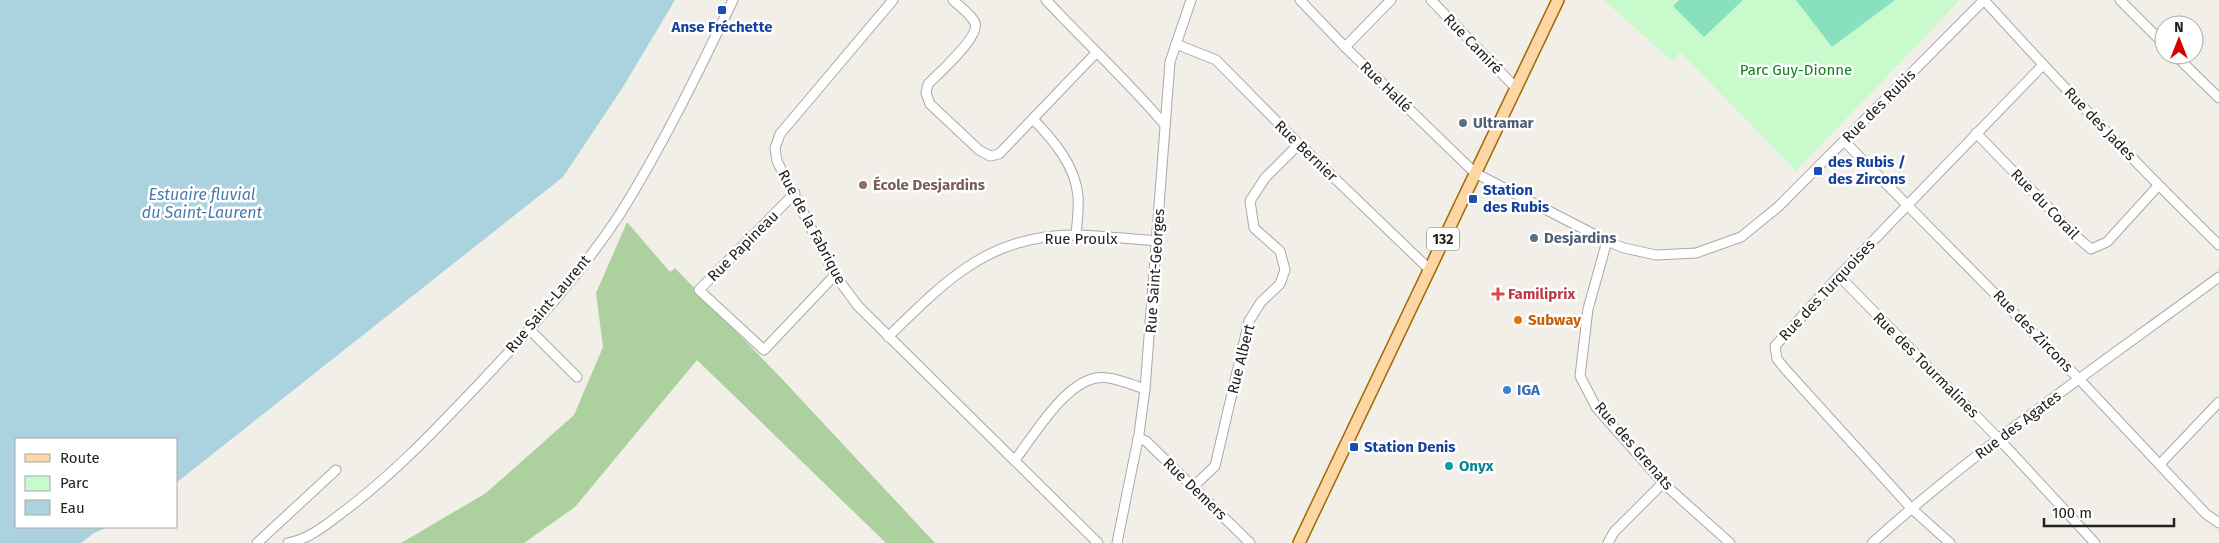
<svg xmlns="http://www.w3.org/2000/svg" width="2219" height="543" font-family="'Fira Sans',sans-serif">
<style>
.forest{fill:#add19e}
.park{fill:#c8facc}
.pitch{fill:#88e0be}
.water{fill:#aad3df}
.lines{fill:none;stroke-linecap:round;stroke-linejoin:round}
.minor-casing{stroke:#a9a9a9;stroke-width:11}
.major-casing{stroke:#a06b00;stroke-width:14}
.minor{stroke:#fff;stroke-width:9}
.major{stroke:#fcd6a4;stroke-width:11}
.transit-dot{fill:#1a4fb4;stroke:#fff;stroke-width:2}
.service-dot{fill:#5c6f8a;stroke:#fff;stroke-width:2}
.education-dot{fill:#8d6e63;stroke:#fff;stroke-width:2}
.health-dot{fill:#e0444e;stroke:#fff;stroke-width:2}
.food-dot{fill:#e8710a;stroke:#fff;stroke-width:2}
.shop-dot{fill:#3f7fe0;stroke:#fff;stroke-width:2}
.culture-dot{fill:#0f9aa8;stroke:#fff;stroke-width:2}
.labels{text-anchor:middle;stroke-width:5;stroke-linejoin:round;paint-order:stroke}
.shield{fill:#fff;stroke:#646464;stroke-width:1}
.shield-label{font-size:14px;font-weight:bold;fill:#222}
.transit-label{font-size:15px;font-weight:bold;fill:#164399;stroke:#fff;text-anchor:start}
.street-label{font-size:15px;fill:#222;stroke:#fff}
.park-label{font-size:15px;fill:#0c8416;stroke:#fff}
.service-label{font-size:15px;font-weight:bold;fill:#4e5e75;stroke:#fff;text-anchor:start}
.education-label{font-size:15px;font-weight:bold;fill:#785e54;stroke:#fff;text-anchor:start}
.health-label{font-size:15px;font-weight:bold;fill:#be3a42;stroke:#fff;text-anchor:start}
.food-label{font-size:15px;font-weight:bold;fill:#c56008;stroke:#fff;text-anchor:start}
.shop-label{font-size:15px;font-weight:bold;fill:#366cbe;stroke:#fff;text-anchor:start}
.culture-label{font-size:15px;font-weight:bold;fill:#0d838f;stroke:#fff;text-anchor:start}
.water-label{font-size:16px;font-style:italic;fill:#4a7aab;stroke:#fff}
</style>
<rect width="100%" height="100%" fill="#f2efe9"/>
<!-- forest -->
<path class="forest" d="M627,222l43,50 5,-4 108,112 152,163h-49l-189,-183 -122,147 -51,36h-123l85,-50 88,-78 29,-68 -7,-54z"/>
<!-- park -->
<path class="park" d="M1604,0h356l-164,171 -116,-119 -7,10z"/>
<!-- pitch -->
<g class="pitch">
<path d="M1679,0h64l-39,37 -31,-31z"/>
<path d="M1796,0h99l-63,47z"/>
</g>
<!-- water -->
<path class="water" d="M0,0h675l-52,87 -60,90 -387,306v-44h-160v88h92l-14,6 -13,10h-81z"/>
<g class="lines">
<!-- minor casing -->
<g class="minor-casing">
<g id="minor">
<path d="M893,0l-113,134 -5,14 2,13 58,114 23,31 240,237"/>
<path d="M953,0c6,6 19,15 22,23 5,14 -36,50 -47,61l-2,9 4,11 49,46 11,6 9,-2 97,-101"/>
<path d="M1046,0c39,42 82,81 119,125"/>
<path d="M1300,0l45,47 130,126 132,68 17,7 32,7 40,-2 45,-16 37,-30 206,-207"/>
<path d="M1431,0l85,88"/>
<path d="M1984,0c76,84 154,166 235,245"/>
<path d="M2120,0l44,44"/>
<path d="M1176,44l40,16 83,84 130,125"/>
<path d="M1345,47l46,-47"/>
<path d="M2175,55l44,43"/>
<path d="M1033,119c21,22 42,46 45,77 1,13 -1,27 -2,39"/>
<path d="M1976,133l102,105 13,11 16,-7 51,-56"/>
<path d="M1844,141l236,239 126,134 13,9"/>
<path d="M795,193l-96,97 65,60 71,-75"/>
<path d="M1607,241l-19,68 -8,67 16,31 67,76 67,60"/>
<path d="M1839,276l159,162 97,105"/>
<path d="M530,330l47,47"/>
<path d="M888,337c58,-57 102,-103 189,-102 27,1 54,4 81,6"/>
<path d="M1138,438l8,3 104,102"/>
<path d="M1015,460c19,-25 49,-76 81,-82 15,-3 35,7 49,11"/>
<path d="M2160,464l59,-62"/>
<path d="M1194,486l21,-20 34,-145 12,-19 19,-18 5,-14 -5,-19 -26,-23 -4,-27 15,-23 34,-34"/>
<path d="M257,543l79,-73"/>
<path d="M288,543c21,-4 38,-18 55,-31 50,-37 92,-82 135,-127 51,-54 101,-109 142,-171 43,-69 78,-141 113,-214"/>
<path d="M1117,543l22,-109 6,-45 25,-327 21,-62"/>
<path d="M1608,543l6,-11 49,-49"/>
<path d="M1872,543c108,-97 229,-179 347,-266"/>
<path d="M1950,543l-39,-35 -125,-138 -9,-11 -2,-13 64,-70 204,-211"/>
</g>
</g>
<!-- major casing -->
<g class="major-casing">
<path id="major" d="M1299,543l259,-543"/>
</g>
<!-- minor -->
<use href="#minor" class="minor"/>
<!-- major -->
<use href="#major" class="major"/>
</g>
<!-- markers -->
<g class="transit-dot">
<rect x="717" y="5" width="10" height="10" rx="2.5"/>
<rect x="1813" y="166" width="10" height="10" rx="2.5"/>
<rect x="1468" y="194" width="10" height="10" rx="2.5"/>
<rect x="1349" y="442" width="10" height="10" rx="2.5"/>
</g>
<g class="service-dot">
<circle cx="1463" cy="123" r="5"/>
<circle cx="1534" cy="238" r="5"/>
</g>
<circle class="education-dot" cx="863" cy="185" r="5"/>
<path class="health-dot" d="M1495.5 286.5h5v5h5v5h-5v5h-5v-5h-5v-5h5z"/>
<circle class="food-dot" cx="1518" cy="320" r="5"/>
<circle class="shop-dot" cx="1507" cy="390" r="5"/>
<circle class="culture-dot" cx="1449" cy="466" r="5"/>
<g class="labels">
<!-- shield labels -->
<rect class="shield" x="1427" y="227.5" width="32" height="23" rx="4"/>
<g class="shield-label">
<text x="1443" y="244">132</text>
</g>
<!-- transit labels -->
<g class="transit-label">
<text x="722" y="32" text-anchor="middle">Anse Fréchette</text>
<text x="1828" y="167">des Rubis /<tspan x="1828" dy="17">des Zircons</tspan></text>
<text x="1483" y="195">Station<tspan x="1483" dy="17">des Rubis</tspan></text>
<text x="1364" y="452">Station Denis</text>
</g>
<!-- street labels -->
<g class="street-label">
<text transform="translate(1473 44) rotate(46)" y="5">Rue Camiré</text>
<text transform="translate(1386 87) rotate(44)" y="5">Rue Hallé</text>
<text transform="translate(1879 106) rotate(-45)" y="5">Rue des Rubis</text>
<text transform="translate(2100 124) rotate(46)" y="5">Rue des Jades</text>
<text transform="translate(1306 151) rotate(44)" y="5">Rue Bernier</text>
<text transform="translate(2045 204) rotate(46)" y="5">Rue du Corail</text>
<text transform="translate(812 227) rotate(62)" y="5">Rue de la Fabrique</text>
<text x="1081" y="244">Rue Proulx</text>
<text transform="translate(743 246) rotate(-45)" y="5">Rue Papineau</text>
<text transform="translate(1155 271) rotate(-86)" y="5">Rue Saint-Georges</text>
<text transform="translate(1827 290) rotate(-47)" y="5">Rue des Turquoises</text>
<text transform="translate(548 304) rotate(-50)" y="5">Rue Saint-Laurent</text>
<text transform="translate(2033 331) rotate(46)" y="5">Rue des Zircons</text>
<text transform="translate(1241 359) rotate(-76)" y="5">Rue Albert</text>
<text transform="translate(1926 365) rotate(45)" y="5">Rue des Tourmalines</text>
<text transform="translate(2018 425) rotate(-37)" y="5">Rue des Agates</text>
<text transform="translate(1634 446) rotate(49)" y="5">Rue des Grenats</text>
<text transform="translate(1195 489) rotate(44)" y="5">Rue Demers</text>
</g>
<!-- park labels -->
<g class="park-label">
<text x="1796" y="75">Parc Guy-Dionne</text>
</g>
<!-- service labels -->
<g class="service-label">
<text x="1473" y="128">Ultramar</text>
<text x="1544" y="243">Desjardins</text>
</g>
<!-- education labels -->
<g class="education-label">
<text x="873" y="190">École Desjardins</text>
</g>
<!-- health labels -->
<g class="health-label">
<text x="1508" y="299">Familiprix</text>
</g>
<!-- food labels -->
<g class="food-label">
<text x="1528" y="325">Subway</text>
</g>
<!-- shop labels -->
<g class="shop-label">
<text x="1517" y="395">IGA</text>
</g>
<!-- culture labels -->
<g class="culture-label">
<text x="1459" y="471">Onyx</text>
</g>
<!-- water labels -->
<g class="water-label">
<text x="202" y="200">Estuaire fluvial<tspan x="202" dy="18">du Saint-Laurent</tspan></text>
</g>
</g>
<!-- legend -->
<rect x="15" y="438" width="162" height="90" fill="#ffffff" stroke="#a7a7a7"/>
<rect x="25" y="454" width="25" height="8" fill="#fcd6a4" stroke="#a7a7a7"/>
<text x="60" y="463" font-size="15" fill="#222222">Route</text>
<rect x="25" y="476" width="25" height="15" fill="#c8facc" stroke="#a7a7a7"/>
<text x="60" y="488" font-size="15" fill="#222222">Parc</text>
<rect x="25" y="500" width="25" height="15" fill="#aad3df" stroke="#a7a7a7"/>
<text x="60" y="513" font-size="15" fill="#222222">Eau</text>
<!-- north arrow -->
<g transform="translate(2179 40)"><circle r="24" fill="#ffffff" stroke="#a7a7a7"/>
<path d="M0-4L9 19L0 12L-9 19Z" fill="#d40000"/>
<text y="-8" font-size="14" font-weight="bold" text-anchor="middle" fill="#222222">N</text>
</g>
<!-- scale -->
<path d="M2044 518v8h130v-8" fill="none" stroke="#222222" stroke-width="2.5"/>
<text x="2052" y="518" font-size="15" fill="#222222" stroke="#ffffff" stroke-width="4" paint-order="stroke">100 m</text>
</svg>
